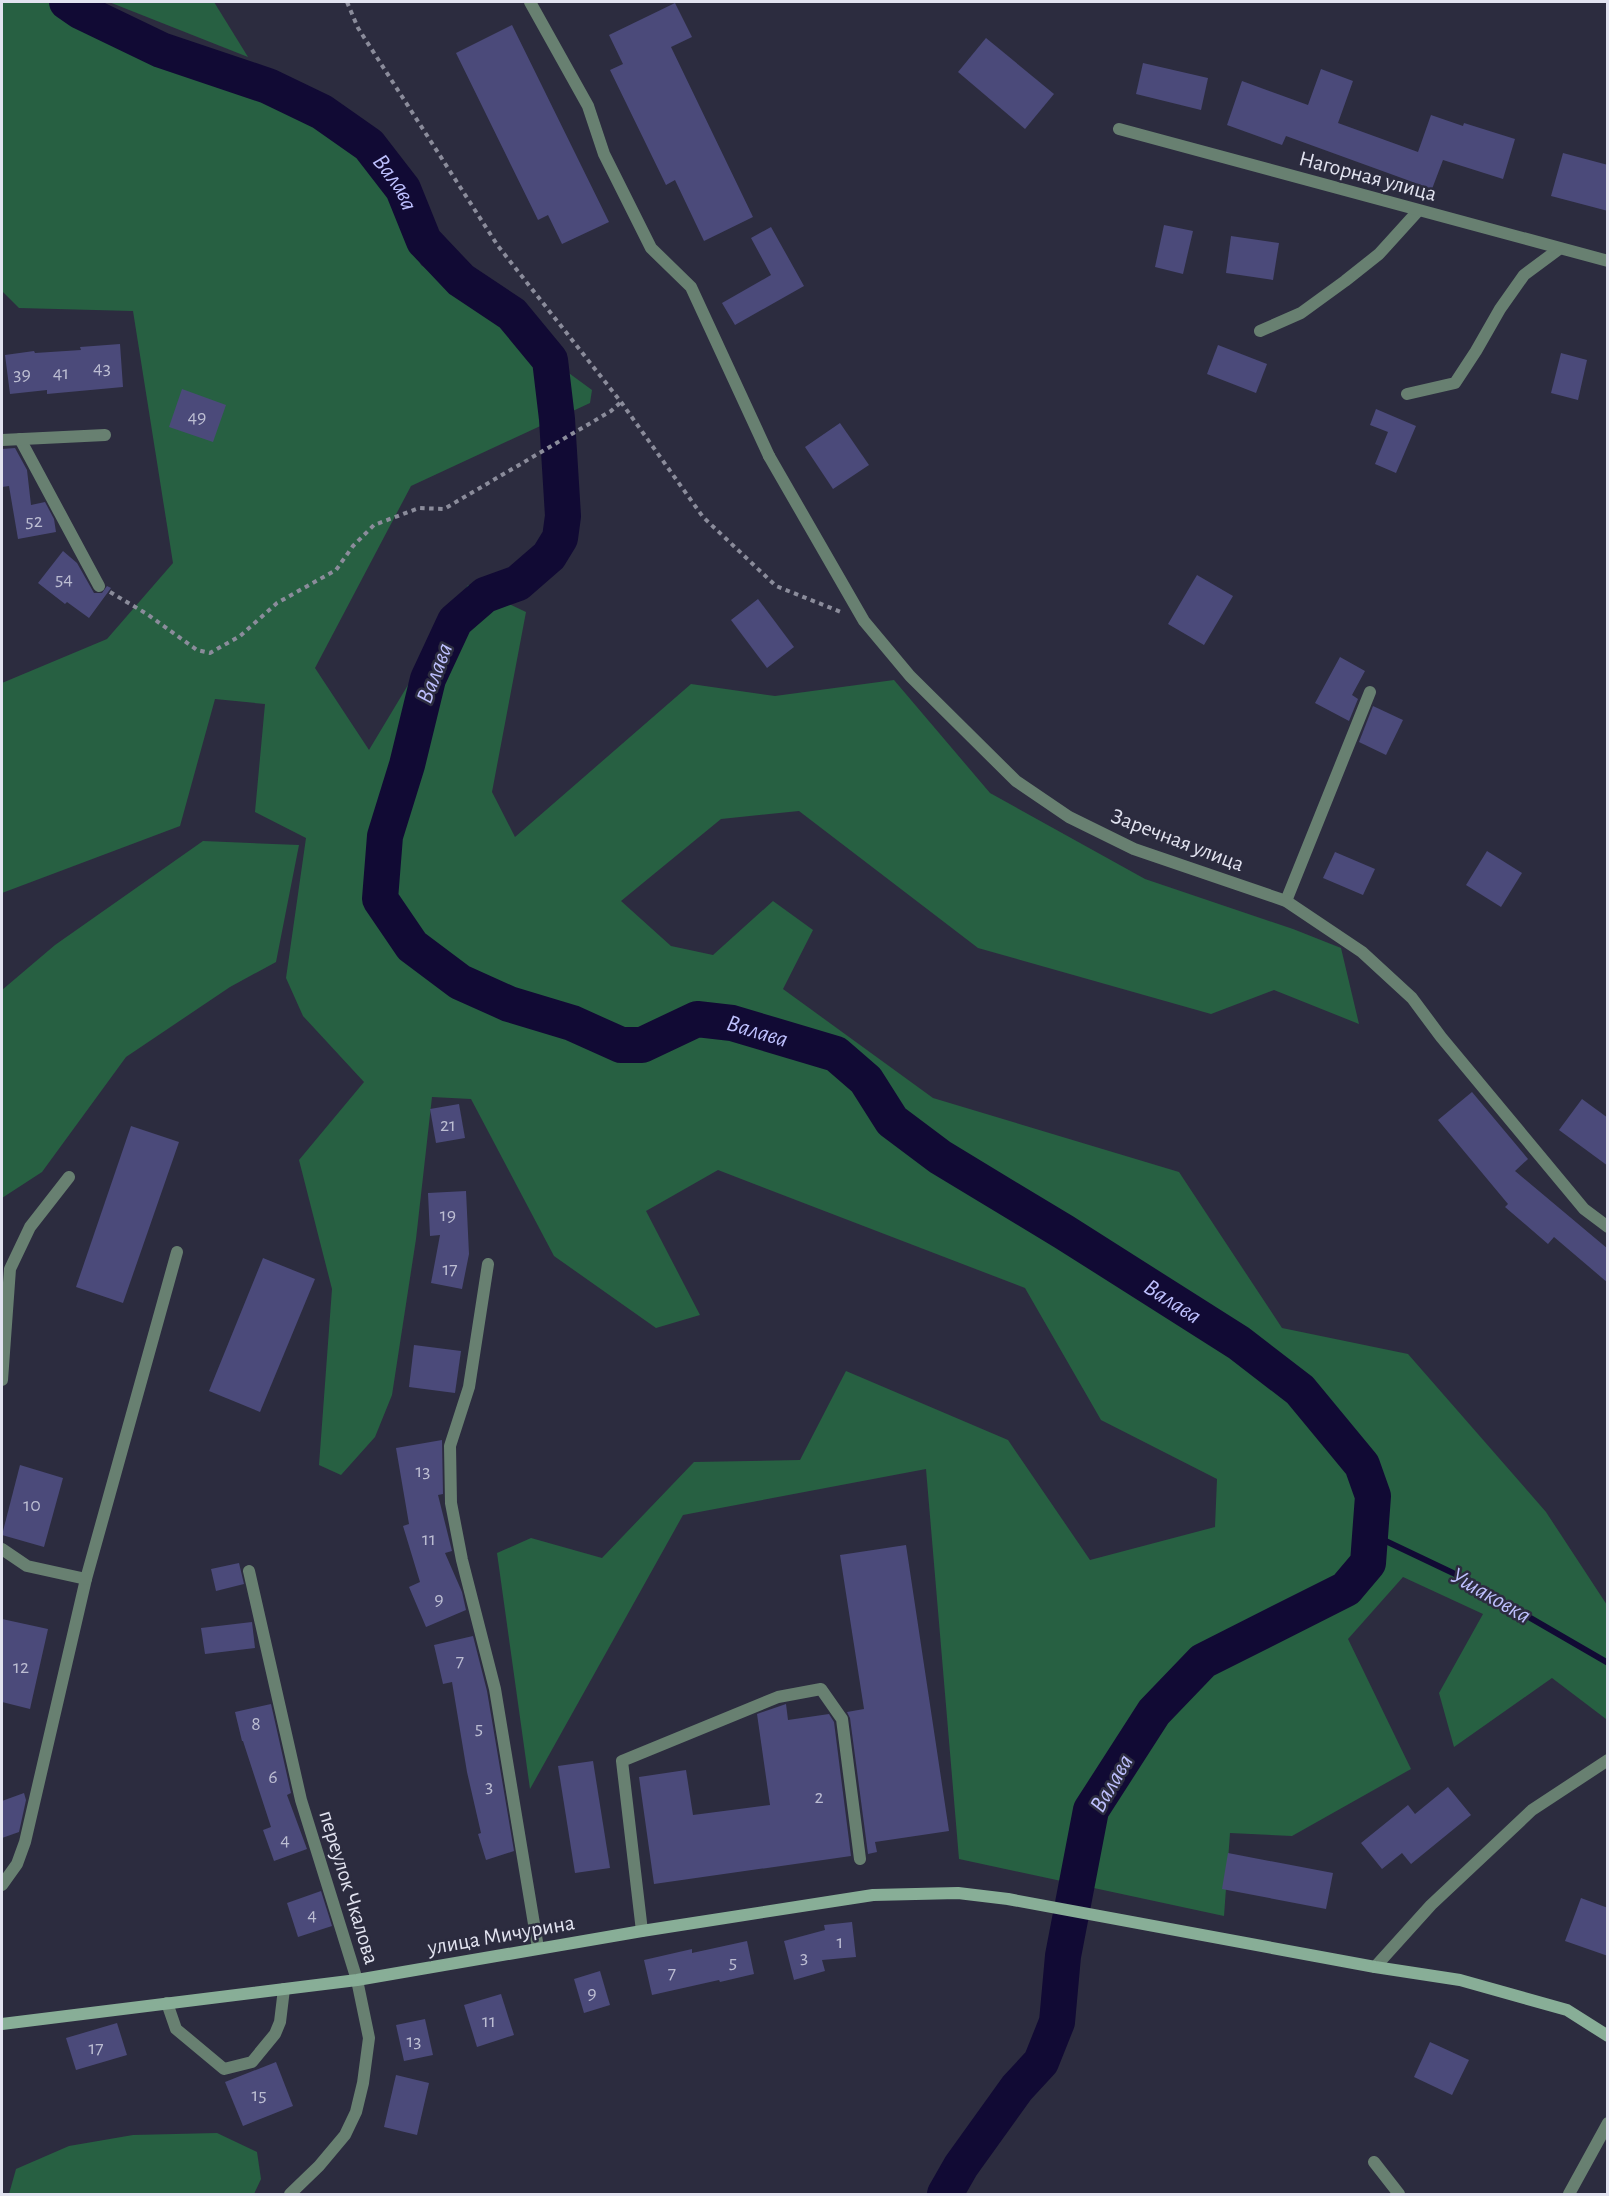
<svg xmlns="http://www.w3.org/2000/svg" width="1609" height="2196" font-family="'Alegreya Sans',sans-serif">
<style>
.forest{fill:#276042}
.lines{fill:none;stroke-linecap:round;stroke-linejoin:round}
.stream{stroke:#110a34;stroke-width:6}
.river{stroke:#110a34;stroke-width:36}
.building{fill:#4b4a7a}
.path{stroke:#8b8c9b;stroke-width:4;stroke-dasharray:4.5 4.5;stroke-linecap:butt}
.service{stroke:#688071;stroke-width:12}
.minor{stroke:#688071;stroke-width:12}
.secondary{stroke:#88ae97;stroke-width:12}
.labels{text-anchor:middle;stroke-width:5;stroke-linejoin:round;paint-order:stroke}
.number-label{font-size:20px;fill:#bcbdd2}
.street-label{font-size:22px;fill:#e2e3f0;stroke:#2c2c3f}
.water-label{font-size:24px;font-style:italic;fill:#bdbffd;stroke:#2c2c3f}
</style>
<rect width="100%" height="100%" fill="#2c2c3f"/>
<!-- forest -->
<g class="forest">
<path d="M2,2h48l35,26 142,62 95,32 61,56 38,87 171,125 -2,13 -179,83 -96,182 54,82 99,-165 58,27 -34,180 23,45 176,-153 84,12 119,-16 96,113 155,86 148,50 48,19 18,76 -85,-34 -63,24 -233,-66 -179,-137 -78,8 -100,82 50,45 42,9 60,-54 40,29 -30,59 150,109 246,74 103,156 126,26 138,158 61,93 -1,114 -54,-41 -98,69 -15,-54 44,-79 -80,-37 -55,62 63,130 -119,67 -62,-3 -6,83 -265,-57 -33,-390 -243,46 -153,274 -33,-236 34,-15 71,20 92,-96 106,-2 46,-89 162,69 82,120 125,-33 2,-48 -116,-59 -76,-132 -307,-118 -72,41 54,104 -44,13 -102,-72 -83,-157 -39,-2 -16,142 -24,156 -17,42 -34,38 -22,-10 13,-176 -33,-129 65,-78 -61,-66 -17,-38 20,-140 -51,-26 10,-108 -50,-5 -35,127 -178,67v-210l105,-44 66,-76 -40,-252 -114,-3 -17,-17z"/>
<path d="M109,2h105l34,55z"/>
<path d="M203,841l96,4 -23,117 -46,25 -104,70 -84,115 -40,26v-208l53,-45z"/>
<path d="M217,2133l40,19 4,27 -7,15h-245l7,-25 53,-23 64,-11z"/>
</g>
<g class="lines">
<!-- stream -->
<path class="stream" d="M1371,1534l82,39 155,90"/>
<!-- river -->
<path class="river" id="s1" d="M67,2l13,9 81,39 107,36 54,26 47,33 34,44 21,52 37,39 51,34 38,46 7,59 6,97 -3,22 -11,18 -31,27 -33,12 -30,26 -27,58 -21,86 -22,71 -5,63 32,47 48,36 49,22 63,19 49,22h21l55,-26 35,4 104,31 30,26 26,41 48,36 124,75 175,111 61,47 62,75 11,31 -5,67 -22,26 -143,72 -49,51 -63,98 -28,146 -6,66 -16,40 -24,26 -56,78 -16,28"/>
</g>
<!-- building -->
<g class="building">
<path d="M675,3l17,34 -21,10 82,170 -49,24 -29,-61 -9,5 -56,-115 13,-6 -14,-29z"/>
<path d="M512,25l97,197 -47,22 -14,-29 -10,5 -82,-167z"/>
<path d="M986,38l68,56 -29,35 -67,-57z"/>
<path d="M1143,63l65,15 -7,32 -65,-16z"/>
<path d="M1321,69l32,12 -15,42 80,29 13,-37 32,11 1,-3 51,16 -12,40 -60,-19 -11,29 -146,-53 -4,9 -55,-20 15,-44 66,24z"/>
<path d="M1563,153l45,12v46l-57,-15z"/>
<path d="M1164,225l29,6 -10,43 -28,-7z"/>
<path d="M771,227l33,59 -69,39 -13,-22 49,-28 -20,-37z"/>
<path d="M1231,236l48,7 -6,37 -47,-7z"/>
<path d="M120,344l3,43 -76,7v-4l-37,4 -5,-39 29,-4 1,2 46,-3 -1,-3z"/>
<path d="M1218,345l49,19 -11,29 -49,-19z"/>
<path d="M1561,353l26,7 -9,40 -27,-7z"/>
<path d="M182,389l44,16 -13,37 -44,-15z"/>
<path d="M1376,409l40,17 -20,47 -21,-9 13,-32 -18,-7z"/>
<path d="M840,423l29,42 -36,24 -28,-42z"/>
<path d="M15,448l12,22 4,35 14,-3 9,17 2,13 -38,7 -9,-53 -7,1v-38z"/>
<path d="M63,551l14,12 17,30h8l5,-7 4,2 -22,30 -22,-16 -2,2 -27,-21z"/>
<path d="M1197,575l36,21 -29,49 -36,-21z"/>
<path d="M758,599l36,48 -27,21 -36,-48z"/>
<path d="M1340,657l25,14 -13,24 6,4 -9,22 -34,-18z"/>
<path d="M1373,706l30,14 -17,35 -27,-13z"/>
<path d="M1487,851l35,22 -21,34 -35,-22z"/>
<path d="M1335,852l40,17 -12,26 -40,-17z"/>
<path d="M1472,1092l56,67 -13,12 93,78v34l-54,-46 -6,7 -43,-37 3,-3 -70,-84z"/>
<path d="M1582,1099l26,19v48l-49,-36z"/>
<path d="M459,1104l6,34 -29,5 -6,-34z"/>
<path d="M131,1126l48,16 -56,161 -47,-16z"/>
<path d="M466,1191l3,63 -7,35 -31,-6 9,-48 -10,1 -2,-43z"/>
<path d="M263,1258l52,21 -55,133 -51,-21z"/>
<path d="M414,1345l47,6 -6,42 -46,-6z"/>
<path d="M442,1440l1,54 -5,1 14,56 -7,2 17,39 4,18 -40,17 -17,-40 11,-5 -17,-56 6,-2 -13,-76z"/>
<path d="M20,1465l43,13 -19,69 -42,-12z"/>
<path d="M906,1545l43,286 -74,11 2,10 -9,2 -18,-136 -3,-6 17,-3 -24,-154z"/>
<path d="M239,1563l5,21 -28,7 -5,-22z"/>
<path d="M2,1619l46,10 -18,80 -28,-7z"/>
<path d="M252,1622l3,26 -50,6 -4,-26z"/>
<path d="M473,1636l14,55 27,160 -28,9 -8,-26 3,-1 -14,-61 -15,-90 -9,2 -9,-39z"/>
<path d="M271,1704l20,89 -4,2 20,54 -33,12 -11,-31 8,-3 -28,-86h-1l-7,-29z"/>
<path d="M786,1704l2,16 41,-6 5,8 17,134 -197,28 -15,-107 47,-7 7,45 77,-10 -13,-91z"/>
<path d="M593,1761l17,107 -35,5 -17,-107z"/>
<path d="M1448,1787l23,28 -60,49 -9,-11 -20,16 -21,-26 47,-38 7,9z"/>
<path d="M24,1793l2,7 -7,32 -17,6v-37z"/>
<path d="M1228,1853l105,20 -7,36 -104,-20z"/>
<path d="M321,1891l11,35 -34,11 -11,-34z"/>
<path d="M1581,1898l27,10v48l-43,-15z"/>
<path d="M852,1922l4,35 -34,3 3,11 -31,9 -10,-39 41,-11 -1,-5z"/>
<path d="M747,1941l7,33 -34,8 -1,-2 -67,15 -8,-35 48,-11v4z"/>
<path d="M600,1971l10,34 -26,8 -10,-34z"/>
<path d="M501,1994l13,41 -37,12 -13,-42z"/>
<path d="M425,2019l8,36 -29,6 -8,-36z"/>
<path d="M117,2023l10,32 -51,15 -10,-32z"/>
<path d="M1430,2042l39,18 -17,35 -38,-18z"/>
<path d="M276,2062l17,44 -50,20 -18,-44z"/>
<path d="M396,2075l33,8 -12,52 -33,-8z"/>
</g>
<g class="lines">
<!-- path -->
<g class="path">
<path d="M347,2l11,26 140,218 123,156 82,115 73,69 65,26"/>
<path d="M110,592l37,22 50,36 13,3 30,-17 37,-33 59,-33 17,-24 21,-21 45,-17 25,1 167,-98 10,-9"/>
</g>
<!-- service -->
<g class="service">
<path d="M530,2l58,104 16,48 47,94 40,39 78,169"/>
<path d="M1260,331l41,-18 44,-32 34,-27 39,-43"/>
<path d="M1407,394l48,-11 21,-32 24,-42 24,-34 35,-26"/>
<path d="M1286,901l84,-209"/>
<path d="M2,1380l8,-111 20,-42 39,-50"/>
<path d="M2,1549l25,17 59,13 -61,263 -8,22 -15,21"/>
<path d="M86,1579l91,-327"/>
<path d="M642,1931l-20,-170 156,-64 43,-8 21,30 18,140"/>
<path d="M167,2003l9,26 48,40 28,-7 23,-28 5,-12 4,-33"/>
<path d="M1569,2194l39,-71"/>
</g>
<!-- minor -->
<g class="minor">
<path d="M1119,129l489,132"/>
<path d="M20,439l79,147"/>
<path d="M2,440l103,-5"/>
<path d="M769,456l95,165 46,55 106,105 53,36 65,32 152,52 76,51 50,46 29,39 143,172 24,18"/>
<path d="M488,1264l-19,123 -19,59 1,57 11,57 33,129 43,259"/>
<path d="M249,1571l52,229 56,180 12,58 -6,45 -7,29 -11,23 -26,31 -29,28"/>
<path d="M1375,1967l56,-62 101,-95 76,-50"/>
<path d="M1374,2162l25,32"/>
</g>
<!-- secondary -->
<path class="secondary" d="M2,2024l355,-44 285,-49 231,-36 85,-2 50,6 367,68 85,13 107,30 41,26"/>
</g>
<g class="labels">
<!-- number labels -->
<g class="number-label">
<text x="102" y="374">43</text>
<text x="61" y="379">41</text>
<text x="22" y="380">39</text>
<text x="197" y="423">49</text>
<text x="34" y="527">52</text>
<text x="64" y="585">54</text>
<text x="448" y="1131">21</text>
<text x="448" y="1221">19</text>
<text x="450" y="1275">17</text>
<text x="423" y="1477">13</text>
<text x="32" y="1511">10</text>
<text x="429" y="1545">11</text>
<text x="439" y="1605">9</text>
<text x="460" y="1667">7</text>
<text x="21" y="1673">12</text>
<text x="256" y="1730">8</text>
<text x="479" y="1734">5</text>
<text x="273" y="1783">6</text>
<text x="489" y="1792">3</text>
<text x="819" y="1803">2</text>
<text x="285" y="1846">4</text>
<text x="312" y="1921">4</text>
<text x="840" y="1948">1</text>
<text x="804" y="1963">3</text>
<text x="733" y="1968">5</text>
<text x="672" y="1979">7</text>
<text x="592" y="1999">9</text>
<text x="489" y="2027">11</text>
<text x="414" y="2047">13</text>
<text x="96" y="2054">17</text>
<text x="259" y="2101">15</text>
</g>
<!-- street labels -->
<g class="street-label">
<text transform="translate(1368 175) rotate(15)" y="8">Нагорная улица</text>
<text transform="translate(1178 839) rotate(21)" y="8">Заречная улица</text>
<text transform="translate(350 1887) rotate(73)" y="8">переулок Чкалова</text>
<text transform="translate(501 1934) rotate(-10)" y="8">улица Мичурина</text>
</g>
<!-- water labels -->
<g class="water-label">
<text dy="8" stroke="none"><textPath href="#s1" startOffset="382">Валава</textPath></text>
<text transform="translate(434 673) rotate(-69)" y="8">Валава</text>
<text dy="8" stroke="none"><textPath href="#s1" startOffset="1662">Валава</textPath></text>
<text dy="8" stroke="none"><textPath href="#s1" startOffset="2166">Валава</textPath></text>
<text transform="translate(1491 1595) rotate(30)" y="8">Ушаковка</text>
<text transform="translate(1111 1783) rotate(-60)" y="8">Валава</text>
</g>
</g>
<!-- border -->
<rect width="1609" height="2196" fill="none" stroke="#e2e3f0" stroke-width="6"/>
</svg>
